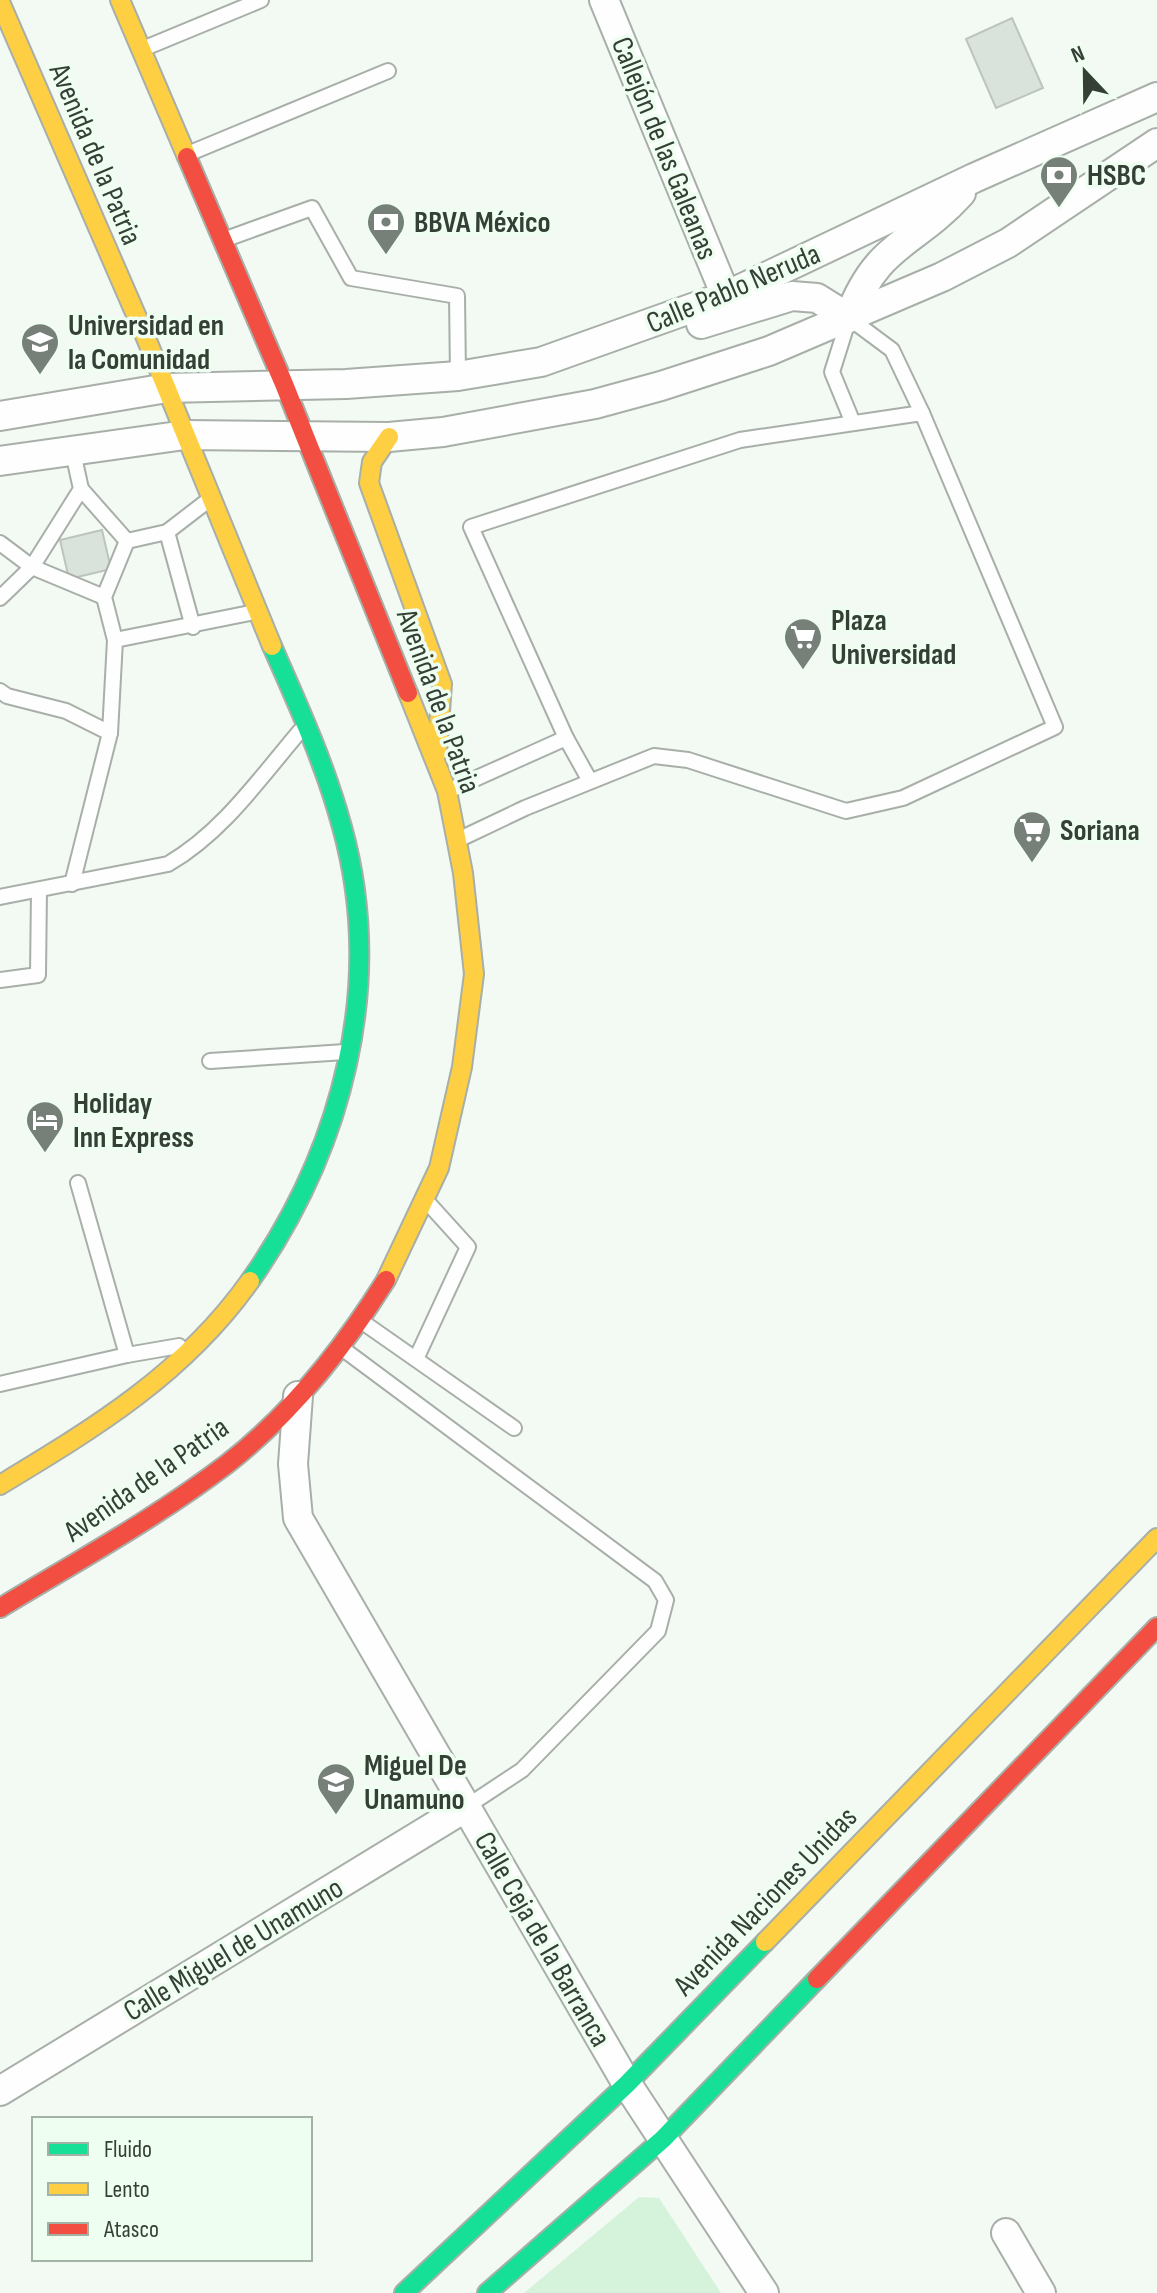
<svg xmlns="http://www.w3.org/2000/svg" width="1157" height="2293" font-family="'Sofia Sans Condensed',sans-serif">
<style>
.green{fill:#d5f2da}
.building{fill:#dae3db;stroke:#bcc4bd;stroke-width:2}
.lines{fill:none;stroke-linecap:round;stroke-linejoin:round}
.lane-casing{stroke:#a7afa8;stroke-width:18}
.street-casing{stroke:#a7afa8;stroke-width:32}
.fast-casing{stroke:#a7afa8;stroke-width:22}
.slow-casing{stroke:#a7afa8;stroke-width:22}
.jam-casing{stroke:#a7afa8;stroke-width:22}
.lane{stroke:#fdfefd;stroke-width:14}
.street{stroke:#fdfefd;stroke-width:28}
.fast{stroke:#16e098;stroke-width:18}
.slow{stroke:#ffcf43;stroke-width:18}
.jam{stroke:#f24e42;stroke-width:18}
.labels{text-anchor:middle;stroke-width:7;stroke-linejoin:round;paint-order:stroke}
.street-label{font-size:30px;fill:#353f36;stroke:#eefef0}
.poi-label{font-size:30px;font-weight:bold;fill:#353f36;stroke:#eefef0;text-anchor:start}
</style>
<rect width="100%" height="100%" fill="#f2faf3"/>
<!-- green -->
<path class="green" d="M639,2197l20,1 62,95h-197z"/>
<!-- building -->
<g class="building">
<path d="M1012,18l31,70 -47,20 -30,-69z"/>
<path d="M102,530l9,39 -42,10 -9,-39z"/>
</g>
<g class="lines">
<!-- lane casing -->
<g class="lane-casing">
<g id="lane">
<path d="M145,48l116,-48"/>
<path d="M190,153l198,-82"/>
<path d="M226,239l86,-31 39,70 106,18 1,80"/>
<path d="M853,423l-21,-51 17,-54 43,32 30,63"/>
<path d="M81,489l46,52"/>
<path d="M167,532l26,95"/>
<path d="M0,543l32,24 72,30"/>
<path d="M0,598l32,-31 49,-78 -9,-41"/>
<path d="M115,640l-11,-43 23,-56 40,-9 39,-30"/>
<path d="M0,691l7,5 59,15 44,22"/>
<path d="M450,790l116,-52"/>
<path d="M462,838l63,-30 129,-52 34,4 158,51 57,-13 152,-71 -133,-314 -182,27 -269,87 95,211 24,43"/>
<path d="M72,884l38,-151 5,-93 135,-27"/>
<path d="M0,897l168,-33c54,-31 92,-86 132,-133"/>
<path d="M0,980l38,-5 1,-85"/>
<path d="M210,1061l135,-9"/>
<path d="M78,1183l49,172 52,-9"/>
<path d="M364,1323l150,105"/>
<path d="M343,1349l312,232 11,19 -8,31 -136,139 -56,37"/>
<path d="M416,1359l52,-112 -38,-42"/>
<path d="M0,1384l127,-29"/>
</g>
</g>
<!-- street casing -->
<g class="street-casing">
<g id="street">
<path d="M604,0l122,296"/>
<path d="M701,324l91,-28 25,2 32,20c28,-76 64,-72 112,-125"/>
<path d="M0,416l167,-28 179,-4 112,-8 83,-14 185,-66 248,-118 183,-81"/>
<path d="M0,461l185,-26 204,2 54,-5 152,-28 66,-18 108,-35 173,-74 66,-34 149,-100"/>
<path d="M298,1396l-5,68 5,54 329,566 137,209"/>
<path d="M0,2091l466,-284"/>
<path d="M1006,2233l35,60"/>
</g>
</g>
<!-- fast casing -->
<g class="fast-casing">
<g id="fast">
<path d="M250,1281c92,-131 136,-296 92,-454 -17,-63 -44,-122 -70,-181"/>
<path d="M404,2293l223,-209 138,-142"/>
<path d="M487,2293l176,-154 154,-160"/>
</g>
</g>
<!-- slow casing -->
<g class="slow-casing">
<g id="slow">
<path d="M120,0l67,157"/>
<path d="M0,2l146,336 126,308"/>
<path d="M389,437l-17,25 -3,21 73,201 -5,69"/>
<path d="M386,1280l53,-112 23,-101 12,-93 -11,-101 -16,-82 -39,-98"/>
<path d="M0,1485c96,-58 184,-111 250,-204"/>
<path d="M765,1942l392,-404"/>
</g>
</g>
<!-- jam casing -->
<g class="jam-casing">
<g id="jam">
<path d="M187,157l97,227 124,309"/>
<path d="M0,1608c76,-46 156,-90 227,-144 63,-49 117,-117 159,-184"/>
<path d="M817,1979l340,-352"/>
</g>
</g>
<!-- lane -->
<use href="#lane" class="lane"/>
<!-- street -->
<use href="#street" class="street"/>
<!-- fast -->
<use href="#fast" class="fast"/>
<!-- slow -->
<use href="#slow" class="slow"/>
<!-- jam -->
<use href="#jam" class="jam"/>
</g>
<!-- icons -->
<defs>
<g id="bank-pin" transform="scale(2)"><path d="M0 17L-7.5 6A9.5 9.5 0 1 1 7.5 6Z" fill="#778078" stroke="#eefef0"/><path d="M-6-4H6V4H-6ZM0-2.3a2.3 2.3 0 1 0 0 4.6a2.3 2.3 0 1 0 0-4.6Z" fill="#fff"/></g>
<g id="university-pin" transform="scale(2)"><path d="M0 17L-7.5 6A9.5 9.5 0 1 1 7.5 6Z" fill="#778078" stroke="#eefef0"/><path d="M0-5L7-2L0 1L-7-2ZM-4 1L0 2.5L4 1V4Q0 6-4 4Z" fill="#fff"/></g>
<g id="supermarket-pin" transform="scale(2)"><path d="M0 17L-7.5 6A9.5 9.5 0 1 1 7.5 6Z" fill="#778078" stroke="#eefef0"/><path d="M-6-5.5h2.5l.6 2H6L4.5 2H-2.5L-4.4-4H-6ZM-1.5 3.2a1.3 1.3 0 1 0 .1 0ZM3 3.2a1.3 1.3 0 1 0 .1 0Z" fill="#fff"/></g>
<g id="hotel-pin" transform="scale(2)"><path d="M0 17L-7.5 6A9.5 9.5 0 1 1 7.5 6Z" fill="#778078" stroke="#eefef0"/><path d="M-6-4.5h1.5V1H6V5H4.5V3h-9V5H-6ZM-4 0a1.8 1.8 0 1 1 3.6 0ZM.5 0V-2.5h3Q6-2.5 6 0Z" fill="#fff"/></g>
<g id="school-pin" transform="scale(2)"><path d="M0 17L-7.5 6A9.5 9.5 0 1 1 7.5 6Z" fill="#778078" stroke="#eefef0"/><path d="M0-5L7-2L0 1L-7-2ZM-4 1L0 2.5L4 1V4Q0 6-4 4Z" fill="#fff"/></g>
</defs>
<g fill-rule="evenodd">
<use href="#bank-pin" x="1059" y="175"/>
<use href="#bank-pin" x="386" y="222"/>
<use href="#university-pin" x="40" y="342"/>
<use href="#supermarket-pin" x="803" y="637"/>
<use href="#supermarket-pin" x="1032" y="830"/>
<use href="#hotel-pin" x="45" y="1120"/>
<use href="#school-pin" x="336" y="1782"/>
</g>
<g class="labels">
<!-- street labels -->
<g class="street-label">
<text transform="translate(665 148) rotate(68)" y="10">Callejón de las Galeanas</text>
<text transform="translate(96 154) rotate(67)" y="10">Avenida de la Patria</text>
<text transform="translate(733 288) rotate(-23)" y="10">Calle Pablo Neruda</text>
<text transform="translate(439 701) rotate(70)" y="10">Avenida de la Patria</text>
<text transform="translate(146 1479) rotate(-35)" y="10">Avenida de la Patria</text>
<text transform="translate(765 1901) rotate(-46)" y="10">Avenida Naciones Unidas</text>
<text transform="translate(543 1939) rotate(60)" y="10">Calle Ceja de la Barranca</text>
<text transform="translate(233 1949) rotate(-31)" y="10">Calle Miguel de Unamuno</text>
</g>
<!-- poi labels -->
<g class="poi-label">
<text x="1087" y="185">HSBC</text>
<text x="414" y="232">BBVA México</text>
<text x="68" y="335">Universidad en<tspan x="68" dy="34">la Comunidad</tspan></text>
<text x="831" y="630">Plaza<tspan x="831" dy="34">Universidad</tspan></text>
<text x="1060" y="840">Soriana</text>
<text x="73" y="1113">Holiday<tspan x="73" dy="34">Inn Express</tspan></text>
<text x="364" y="1775">Miguel De<tspan x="364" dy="34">Unamuno</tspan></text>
</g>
</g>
<!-- legend -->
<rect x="32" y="2117" width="280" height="144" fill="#eefef0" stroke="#a4b2a6" stroke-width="2"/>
<rect x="48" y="2143" width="40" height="12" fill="#16e098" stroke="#a4b2a6" stroke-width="2"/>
<text x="104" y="2157" font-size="24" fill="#353f36">Fluido</text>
<rect x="48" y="2183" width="40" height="12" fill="#ffcf43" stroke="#a4b2a6" stroke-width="2"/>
<text x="104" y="2197" font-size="24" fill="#353f36">Lento</text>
<rect x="48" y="2223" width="40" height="12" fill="#f24e42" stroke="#a4b2a6" stroke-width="2"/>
<text x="104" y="2237" font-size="24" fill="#353f36">Atasco</text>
<!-- north arrow -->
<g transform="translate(1085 72) rotate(338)" stroke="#eefef0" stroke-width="6" paint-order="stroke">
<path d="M0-6L14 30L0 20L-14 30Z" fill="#353f36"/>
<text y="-12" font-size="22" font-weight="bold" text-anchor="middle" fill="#353f36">N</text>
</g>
</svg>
